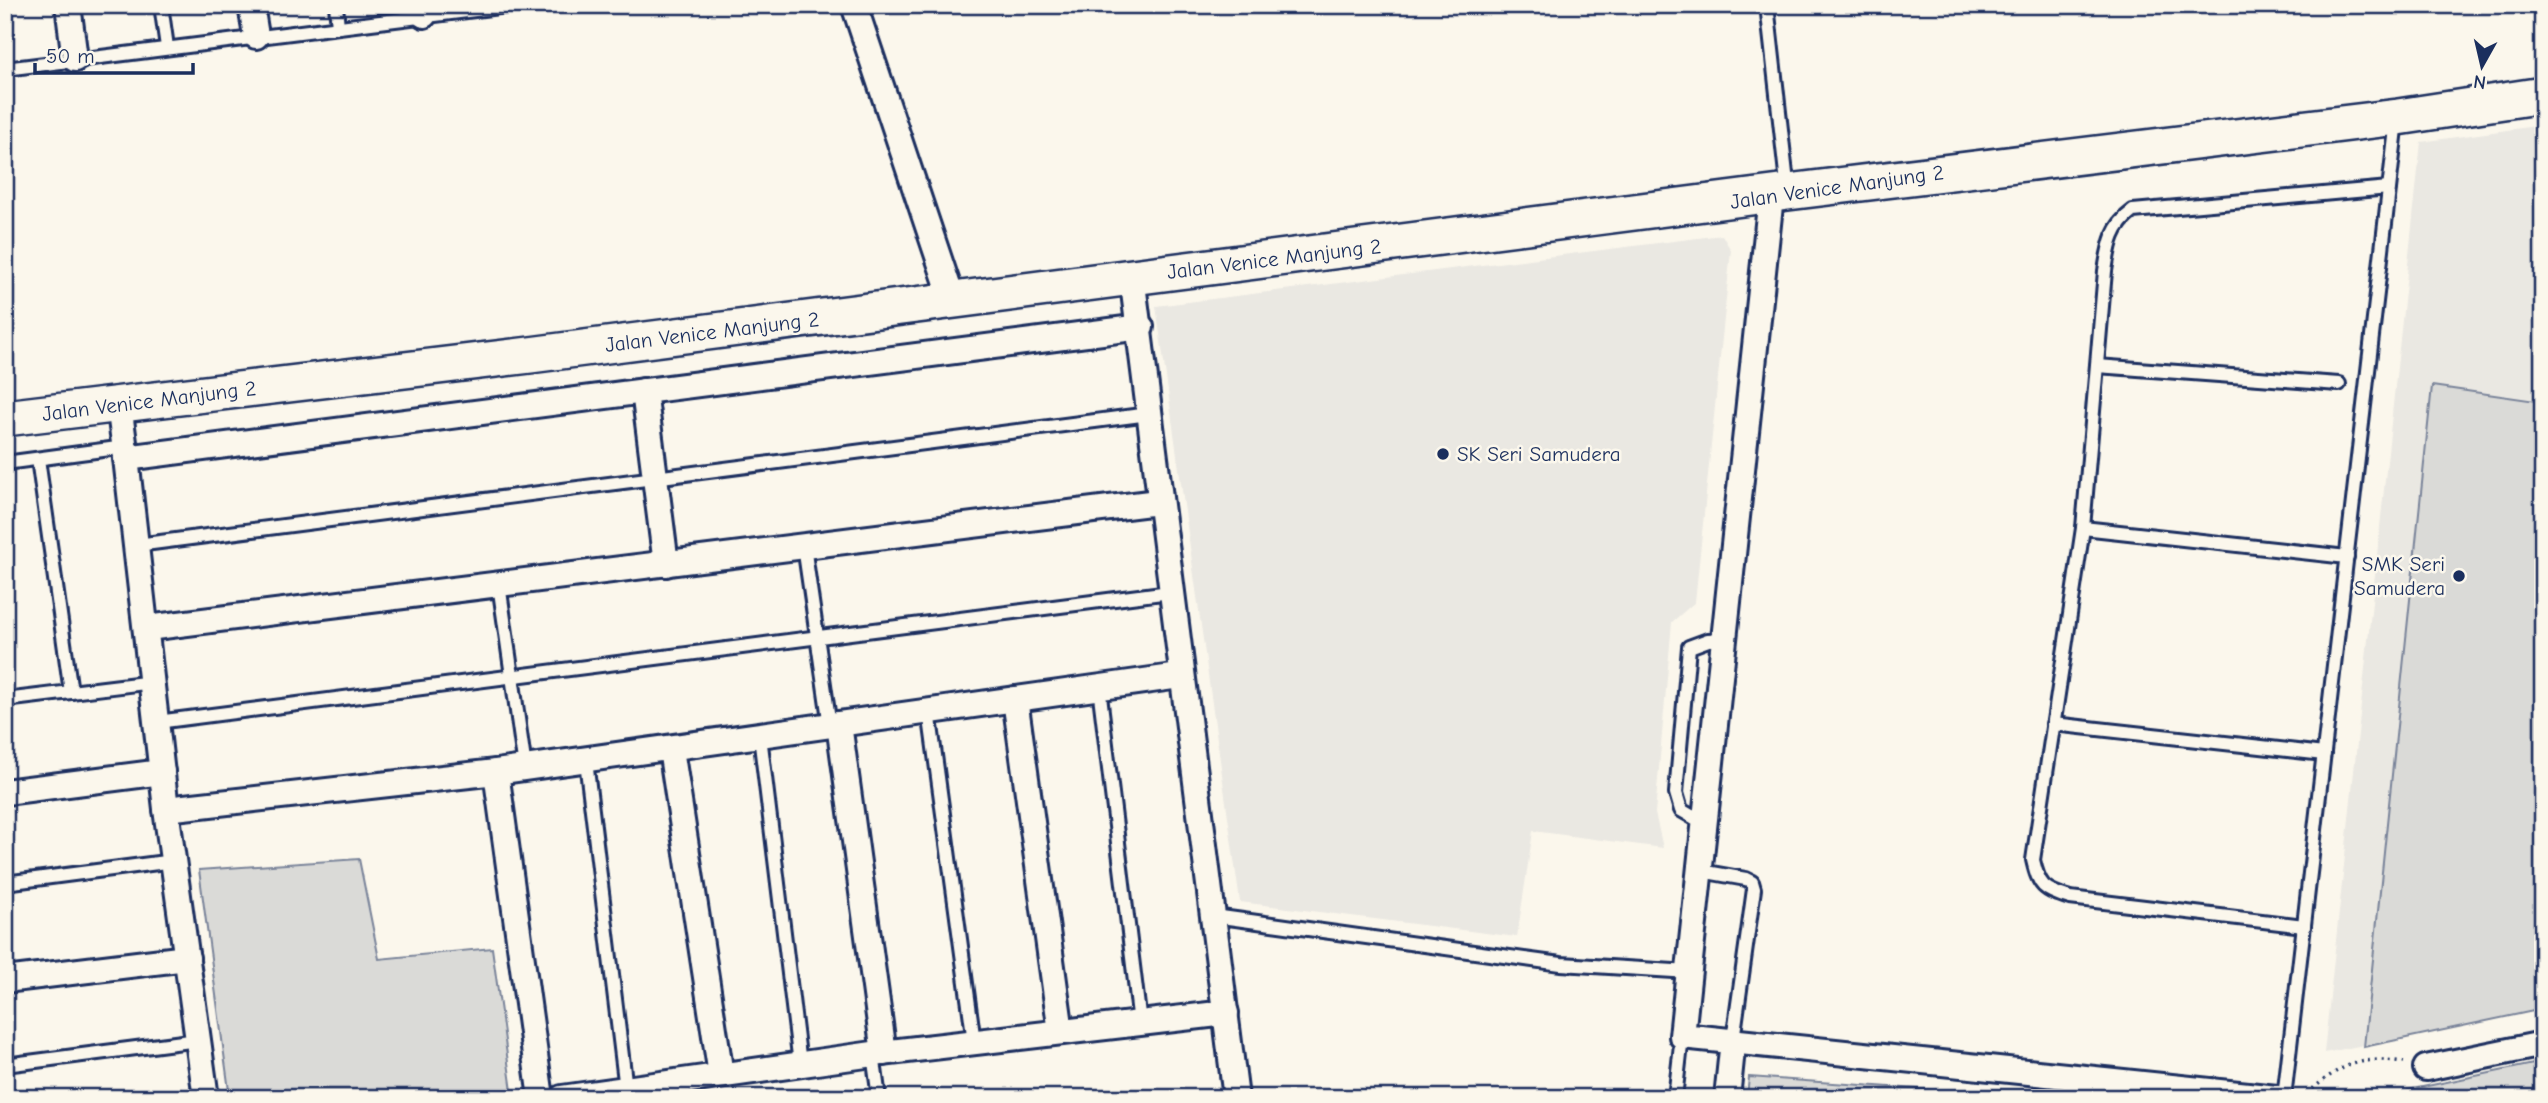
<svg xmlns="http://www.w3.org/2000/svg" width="2548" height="1103" font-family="'Comic Neue',sans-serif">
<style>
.built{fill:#eae8e2}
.green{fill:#dadad7;stroke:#7a849a;stroke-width:2}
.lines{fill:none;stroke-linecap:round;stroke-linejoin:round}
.lane-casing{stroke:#1b2f5e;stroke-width:18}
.street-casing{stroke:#1b2f5e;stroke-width:30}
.secondary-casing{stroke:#1b2f5e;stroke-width:40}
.path{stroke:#1b2f5e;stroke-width:3.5;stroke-dasharray:2 5;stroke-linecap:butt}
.lane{stroke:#fbf7ec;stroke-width:12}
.street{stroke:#fbf7ec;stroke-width:24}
.secondary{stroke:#fbf7ec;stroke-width:35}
.poi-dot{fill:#1b2f5e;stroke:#fbf7ec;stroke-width:2.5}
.labels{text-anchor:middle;stroke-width:5;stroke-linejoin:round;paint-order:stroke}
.street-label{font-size:21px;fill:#1b2f5e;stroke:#fbf7ec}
.poi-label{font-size:21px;fill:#1b2f5e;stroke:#fbf7ec;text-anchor:start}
</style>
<rect width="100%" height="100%" fill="#fbf7ec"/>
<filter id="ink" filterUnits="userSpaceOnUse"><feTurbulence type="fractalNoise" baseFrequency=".0143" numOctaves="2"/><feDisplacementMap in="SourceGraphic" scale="14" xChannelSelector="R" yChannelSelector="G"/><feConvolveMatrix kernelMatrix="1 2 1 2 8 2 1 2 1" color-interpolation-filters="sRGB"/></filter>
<g filter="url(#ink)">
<!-- built -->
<g class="built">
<path d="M2543,125v884l-219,44 97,-911z"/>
<path d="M1722,235l9,15 -36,352 -23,20 -17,191 8,35 -130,-17 -16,106 -277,-35 -84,-596z"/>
</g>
<!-- green -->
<g class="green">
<path d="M2432,386l111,16v607l-179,38z"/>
<path d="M359,859l20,100 113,-11 21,150h-283l-31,-228z"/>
<path d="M2543,1062v36h-131l-4,-8z"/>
<path d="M1749,1077l282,20 -284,1z"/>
</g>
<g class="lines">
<!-- lane casing -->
<g class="lane-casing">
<g id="lane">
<path d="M161,5l6,42"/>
<path d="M336,5l2,22"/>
<path d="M1767,5l21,187"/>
<path d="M5,69l510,-64"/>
<path d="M2097,366l242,18"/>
<path d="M38,459l33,233"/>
<path d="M5,463l120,-16"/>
<path d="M2083,528l264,29"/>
<path d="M137,545l1012,-131"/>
<path d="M804,546l26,180"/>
<path d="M499,584l26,184"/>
<path d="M1099,687l41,336"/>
<path d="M5,700l148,-18"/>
<path d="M929,711l45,331"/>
<path d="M157,722l1013,-130"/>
<path d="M2053,724l271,30"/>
<path d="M760,736l40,328"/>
<path d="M586,761l40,328"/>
<path d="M1705,824l-24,-14 -5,-17 13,-146 19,-7 17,-1"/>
<path d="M1701,871l45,8 6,3 2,7 -21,151"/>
<path d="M5,883l168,-22"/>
<path d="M1214,916l347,48 129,8"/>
<path d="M2304,926l-234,-28c-27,-8 -31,-12 -37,-38l50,-332 22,-257c4,-25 6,-44 28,-60l256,-23"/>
<path d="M873,1054l6,44"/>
<path d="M5,1065l193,-25"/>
<path d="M1675,1098l7,-62"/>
<path d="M2284,1098l113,-978"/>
</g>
</g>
<!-- street casing -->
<g class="street-casing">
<g id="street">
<path d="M68,5l7,54"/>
<path d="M251,5l5,31"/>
<path d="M423,5l1,10"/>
<path d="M854,5l99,296"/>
<path d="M1771,196l-89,840 595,62"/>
<path d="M1132,276l104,822"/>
<path d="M644,391l22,173"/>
<path d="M119,404l7,54"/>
<path d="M147,628l1011,-126"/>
<path d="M1015,699l46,333"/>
<path d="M839,724l45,329"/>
<path d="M671,749l50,326"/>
<path d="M496,772l45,326"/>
<path d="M5,792l157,-20"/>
<path d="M166,809l330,-37 684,-96"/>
<path d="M5,980l182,-22"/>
<path d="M2426,1068l117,-24"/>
<path d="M206,1098l-40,-289 -40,-351 1015,-131"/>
<path d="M562,1098l311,-44 353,-41"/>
<path d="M1727,1098l6,-58"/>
</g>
</g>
<!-- secondary casing -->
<g class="secondary-casing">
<path id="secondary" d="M5,418l525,-63 1258,-163 610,-75 145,-22"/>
</g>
<!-- path -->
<path class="path" d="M2302,1098c35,-31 54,-43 102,-36"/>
<!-- lane -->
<use href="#lane" class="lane"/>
<!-- street -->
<use href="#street" class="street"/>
<!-- secondary -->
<use href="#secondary" class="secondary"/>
</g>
</g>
<!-- markers -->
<g class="poi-dot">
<circle cx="1443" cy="454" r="7"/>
<circle cx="2459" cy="576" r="7"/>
</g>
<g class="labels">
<!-- street labels -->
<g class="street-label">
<text transform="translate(1837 187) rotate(-8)" y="7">Jalan Venice Manjung 2</text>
<text transform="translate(1274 259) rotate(-7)" y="7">Jalan Venice Manjung 2</text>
<text transform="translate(712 332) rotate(-7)" y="7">Jalan Venice Manjung 2</text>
<text transform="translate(149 401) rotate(-7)" y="7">Jalan Venice Manjung 2</text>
</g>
<!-- poi labels -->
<g class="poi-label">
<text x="1457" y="461">SK Seri Samudera</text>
<text x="2445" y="571" text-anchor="end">SMK Seri<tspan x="2445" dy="24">Samudera</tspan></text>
</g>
</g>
<!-- margin -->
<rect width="2548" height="1103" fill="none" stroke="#fbf7ec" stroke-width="28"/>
<rect x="14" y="14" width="2520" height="1075" fill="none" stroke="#1b2f5e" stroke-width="2.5" filter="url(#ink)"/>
<!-- north arrow -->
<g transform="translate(2482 66) rotate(188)" stroke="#fbf7ec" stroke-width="5" paint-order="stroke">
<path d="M0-5L12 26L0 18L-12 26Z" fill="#1b2f5e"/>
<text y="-10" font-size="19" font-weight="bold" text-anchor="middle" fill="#1b2f5e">N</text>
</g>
<!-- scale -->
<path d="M35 63v10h158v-10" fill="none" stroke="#1b2f5e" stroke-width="3.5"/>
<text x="46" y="63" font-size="21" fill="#1b2f5e" stroke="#fbf7ec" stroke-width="5" paint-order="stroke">50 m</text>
</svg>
